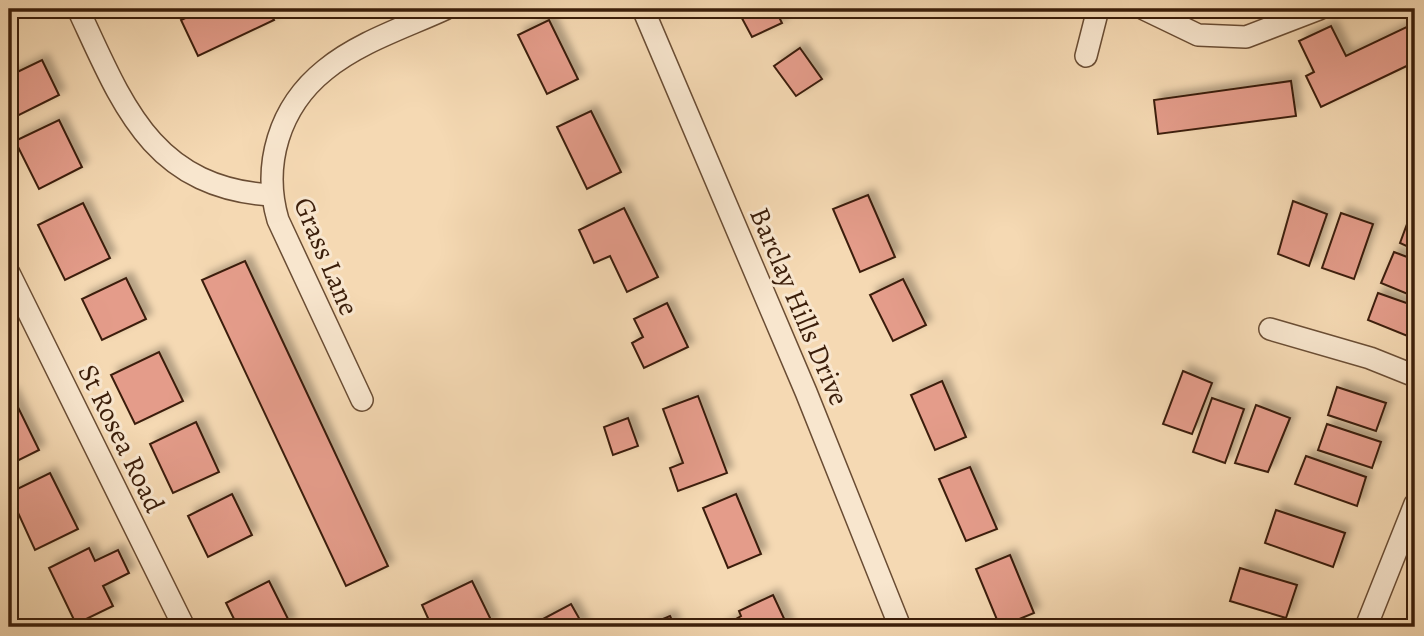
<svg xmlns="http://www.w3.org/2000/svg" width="1424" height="636" font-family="Alegreya,serif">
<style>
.building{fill:#e49c8a;stroke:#3b1e0a;stroke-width:2;filter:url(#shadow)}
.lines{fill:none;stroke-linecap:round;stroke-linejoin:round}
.service-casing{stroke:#6a4d34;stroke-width:13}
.minor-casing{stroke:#6a4d34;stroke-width:24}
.service{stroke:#f8e6ce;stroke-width:10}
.minor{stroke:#f8e6ce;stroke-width:21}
.labels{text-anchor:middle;stroke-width:6;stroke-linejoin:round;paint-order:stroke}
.street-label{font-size:28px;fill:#3b1e0a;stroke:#f8e6ce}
</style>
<defs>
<filter id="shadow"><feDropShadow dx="6" dy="-6" stdDeviation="3.5" flood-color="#0004"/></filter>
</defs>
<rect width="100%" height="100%" fill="#f5d9b3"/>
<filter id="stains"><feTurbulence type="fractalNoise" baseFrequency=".00286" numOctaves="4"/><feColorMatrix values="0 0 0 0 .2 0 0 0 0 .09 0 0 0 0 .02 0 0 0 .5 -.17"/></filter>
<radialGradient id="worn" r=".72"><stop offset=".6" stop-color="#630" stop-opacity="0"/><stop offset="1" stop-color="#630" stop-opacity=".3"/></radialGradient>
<!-- building -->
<g class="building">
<path d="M205,9h63l6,11 -76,36 -17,-36z"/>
<path d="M737,9h38l7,14 -30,14z"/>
<path d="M549,20l29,59 -31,15 -29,-59z"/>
<path d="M1415,23v39l-94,45 -15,-31 8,-4 -15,-31 32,-15 15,30z"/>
<path d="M800,48l22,31 -26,17 -22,-30z"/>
<path d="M42,60l17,35 -42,21 -8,-15v-25z"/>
<path d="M1291,81l5,35 -138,18 -4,-34z"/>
<path d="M591,111l30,61 -34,17 -30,-62z"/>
<path d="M59,120l23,47 -43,22 -24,-48z"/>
<path d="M868,195l27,62 -35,15 -27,-63z"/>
<path d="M1293,201l34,13 -18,52 -31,-12z"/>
<path d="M83,203l27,55 -45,22 -27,-55z"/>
<path d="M624,208l34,69 -31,15 -17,-36 -16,7 -15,-33z"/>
<path d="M1341,213l32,11 -19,55 -32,-11z"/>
<path d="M1410,216l5,2v32l-15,-7z"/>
<path d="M1394,252l21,8v37l-34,-14z"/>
<path d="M245,261l143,305 -42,20 -144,-306z"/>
<path d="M126,278l20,41 -44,21 -20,-41z"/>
<path d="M903,279l23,46 -33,16 -23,-46z"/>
<path d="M1378,293l37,13v33l-47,-19z"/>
<path d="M667,303l21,44 -44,21 -12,-25 11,-6 -9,-18z"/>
<path d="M159,352l24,49 -48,23 -24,-49z"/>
<path d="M1183,371l29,12 -20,51 -29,-10z"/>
<path d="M942,381l24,56 -31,13 -24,-55z"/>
<path d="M1337,387l49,16 -10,28 -48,-16z"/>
<path d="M11,393l28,57 -30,15v-71z"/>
<path d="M698,396l29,77 -49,18 -8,-23 13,-5 -20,-54z"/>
<path d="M1212,398l32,11 -19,54 -32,-11z"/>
<path d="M1256,405l34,13 -22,54 -33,-9z"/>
<path d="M628,418l10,28 -25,9 -9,-28z"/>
<path d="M196,422l23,50 -46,21 -23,-49z"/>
<path d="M1327,424l54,18 -9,26 -54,-18z"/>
<path d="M1306,456l60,21 -9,29 -62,-22z"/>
<path d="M970,467l27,62 -31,12 -27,-62z"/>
<path d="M50,473l28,56 -43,21 -26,-57z"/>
<path d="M232,494l20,41 -44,22 -20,-41z"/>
<path d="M736,494l25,60 -33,14 -25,-60z"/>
<path d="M1276,510l69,23 -12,34 -68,-24z"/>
<path d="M89,548l6,13 23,-11 11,23 -26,13 10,20 -37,18 -27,-56z"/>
<path d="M1010,555l24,58 -34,14 -24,-58z"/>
<path d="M1240,568l57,17 -11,33 -56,-17z"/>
<path d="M269,581l21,42 -10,4h-42l-12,-24z"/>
<path d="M472,581l21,43 -6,3h-55l-10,-22z"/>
<path d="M773,595l15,32h-66l19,-11 -2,-5z"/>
<path d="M571,604l13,23h-56z"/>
<path d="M670,616l5,11h-29v-1z"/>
</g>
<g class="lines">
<!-- service casing -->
<g class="service-casing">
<path id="service" d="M153,9l1,1"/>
</g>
<!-- minor casing -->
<g class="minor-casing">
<g id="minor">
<path d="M78,9c44,94 73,178 192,186"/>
<path d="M643,9l163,383 94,235"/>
<path d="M1144,9l54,26 48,2 73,-28"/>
<path d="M1086,56l12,-47"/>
<path d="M9,273l175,354"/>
<path d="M1270,329l100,29 45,18"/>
<path d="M362,400l-84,-180c-16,-55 1,-113 47,-150 34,-28 81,-43 120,-61"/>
<path d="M1366,627l49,-123"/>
</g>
</g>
<!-- service -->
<use href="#service" class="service"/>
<!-- minor -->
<use href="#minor" class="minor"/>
</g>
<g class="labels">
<!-- street labels -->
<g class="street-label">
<text transform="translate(327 256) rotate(67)" y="10">Grass Lane</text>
<text transform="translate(800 306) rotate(67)" y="10">Barclay Hills Drive</text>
<text transform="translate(122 438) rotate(64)" y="10">St Rosea Road</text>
</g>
</g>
<!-- margin -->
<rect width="1424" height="636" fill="none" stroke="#f5d9b3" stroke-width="35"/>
<rect x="10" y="10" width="1403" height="615" fill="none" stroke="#3b1e0a" stroke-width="3.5"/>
<rect x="18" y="18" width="1389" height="601" fill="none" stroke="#3b1e0a" stroke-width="2"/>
<rect width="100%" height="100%" filter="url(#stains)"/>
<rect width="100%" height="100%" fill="url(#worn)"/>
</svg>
